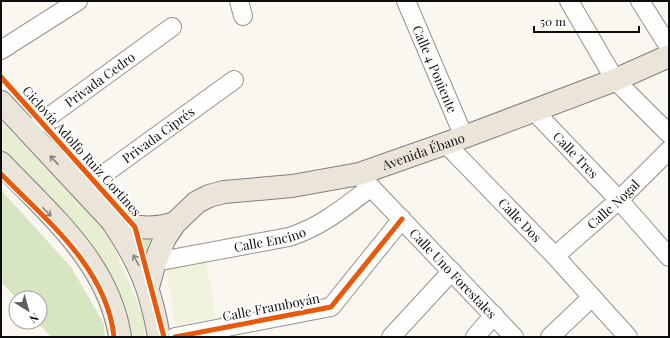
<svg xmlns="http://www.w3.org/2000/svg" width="670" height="338" font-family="'Playfair Display',serif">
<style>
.green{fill:#e7eed2}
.forest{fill:#d8e5c1}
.pitch{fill:#f0f2dc}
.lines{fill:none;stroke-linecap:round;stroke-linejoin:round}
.minor-casing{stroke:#949290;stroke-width:20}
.major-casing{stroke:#81807d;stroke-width:24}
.minor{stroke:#fefefd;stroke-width:18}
.major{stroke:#ebe4d9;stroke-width:22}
.cycleway-casing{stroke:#fff;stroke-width:8}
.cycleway{stroke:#e8590c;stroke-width:5}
.oneway{stroke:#87837d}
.labels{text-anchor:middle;stroke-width:4;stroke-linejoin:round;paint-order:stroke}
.street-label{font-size:13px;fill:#0d0d0d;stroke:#fff}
</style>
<rect width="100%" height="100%" fill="#faf7f1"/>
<!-- green -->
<path class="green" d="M1,121l106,111 36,83 2,22h-19l-2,-12 -123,-168z"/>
<!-- forest -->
<g class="forest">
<path d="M1,190l70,77 33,57 1,13h-54l-14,-15h3v-24h-24l-15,-16z"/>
<path d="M164,233l-18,41 -9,-40z"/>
</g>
<!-- pitch -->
<path class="pitch" d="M206,262l10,56 -40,8 -10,-56z"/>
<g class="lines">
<!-- minor casing -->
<g class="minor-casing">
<g id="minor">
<path d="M239,1l4,15"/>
<path id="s1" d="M406,1l58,136"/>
<path d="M569,1l46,79 54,54"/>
<path d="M640,1l29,46"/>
<path d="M1,50l77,-49"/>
<path id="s2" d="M533,110l86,90 50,57"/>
<path id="s3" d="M28,132l144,-105"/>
<path id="s4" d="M446,144l109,112 73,81"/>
<path id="s5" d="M362,178l152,159"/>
<path id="s6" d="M82,190l152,-110"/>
<path id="s7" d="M555,256l64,-56 50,-50"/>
<path id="s8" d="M155,262l134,-25c32,-10 56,-30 82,-50"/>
<path d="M175,337l156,-30 71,-88"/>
<path d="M391,337l61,-66"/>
<path d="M475,337l19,-22"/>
<path d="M550,337l42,-40"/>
</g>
</g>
<!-- major casing -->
<g class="major-casing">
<g id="major">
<path d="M1,102l111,119c27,40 39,68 47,116"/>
<path d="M1,163c49,52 108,100 119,174"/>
<path d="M112,221c24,6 39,10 63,2"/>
<path id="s9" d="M148,287l7,-25 10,-24 10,-15 22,-21 12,-6 15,-4 68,-6 67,-12 105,-37 151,-57 54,-24"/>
</g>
</g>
<!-- minor -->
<use href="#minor" class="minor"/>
<!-- major -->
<use href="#major" class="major"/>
<!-- cycleway casing -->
<g class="cycleway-casing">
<g id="cycleway">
<path d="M1,77l134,150 29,110"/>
<path d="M1,174c45,46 106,94 113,163"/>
<path d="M175,337l156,-30 71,-88"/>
</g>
</g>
<!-- cycleway -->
<use href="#cycleway" class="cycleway"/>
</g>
<!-- one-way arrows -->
<defs><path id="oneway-shaft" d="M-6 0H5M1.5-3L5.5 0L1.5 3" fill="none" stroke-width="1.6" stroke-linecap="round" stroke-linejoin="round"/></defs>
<g class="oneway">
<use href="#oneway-shaft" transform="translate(54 160) rotate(-133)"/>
<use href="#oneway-shaft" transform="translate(47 212) rotate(46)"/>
<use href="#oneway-shaft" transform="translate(136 260) rotate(-118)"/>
</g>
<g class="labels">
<!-- street labels -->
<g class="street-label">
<text dy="5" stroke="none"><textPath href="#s1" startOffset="74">Calle 4 Poniente</textPath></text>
<text dy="5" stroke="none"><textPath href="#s3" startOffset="89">Privada Cedro</textPath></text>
<text dy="5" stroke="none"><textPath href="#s6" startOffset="94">Privada Ciprés</textPath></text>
<text transform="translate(82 151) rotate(48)" y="5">Ciclovía Adolfo Ruiz Cortines</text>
<text dy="5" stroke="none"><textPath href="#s9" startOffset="334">Avenida Ébano</textPath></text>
<text dy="5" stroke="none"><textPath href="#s2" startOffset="62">Calle Tres</textPath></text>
<text dy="5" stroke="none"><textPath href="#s7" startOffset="78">Calle Nogal</textPath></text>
<text dy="5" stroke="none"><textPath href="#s4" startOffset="106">Calle Dos</textPath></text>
<text dy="5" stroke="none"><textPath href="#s8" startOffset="117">Calle Encino</textPath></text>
<text dy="5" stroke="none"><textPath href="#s5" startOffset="132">Calle Uno Forestales</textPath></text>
<text transform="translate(271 307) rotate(-11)" y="5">Calle Framboyán</text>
</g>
</g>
<!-- border -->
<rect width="670" height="338" fill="none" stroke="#0d0d0d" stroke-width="4"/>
<!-- north arrow -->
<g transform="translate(28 310) rotate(143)"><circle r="19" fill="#ffffff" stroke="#9e9e9e"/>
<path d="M0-3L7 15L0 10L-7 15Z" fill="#605f5d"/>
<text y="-6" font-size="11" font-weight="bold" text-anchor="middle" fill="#0d0d0d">N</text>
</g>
<!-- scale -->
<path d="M534 26v6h105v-6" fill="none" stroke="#0d0d0d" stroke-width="2"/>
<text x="540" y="26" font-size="12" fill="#0d0d0d" stroke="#ffffff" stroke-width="3" paint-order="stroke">50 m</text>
</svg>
